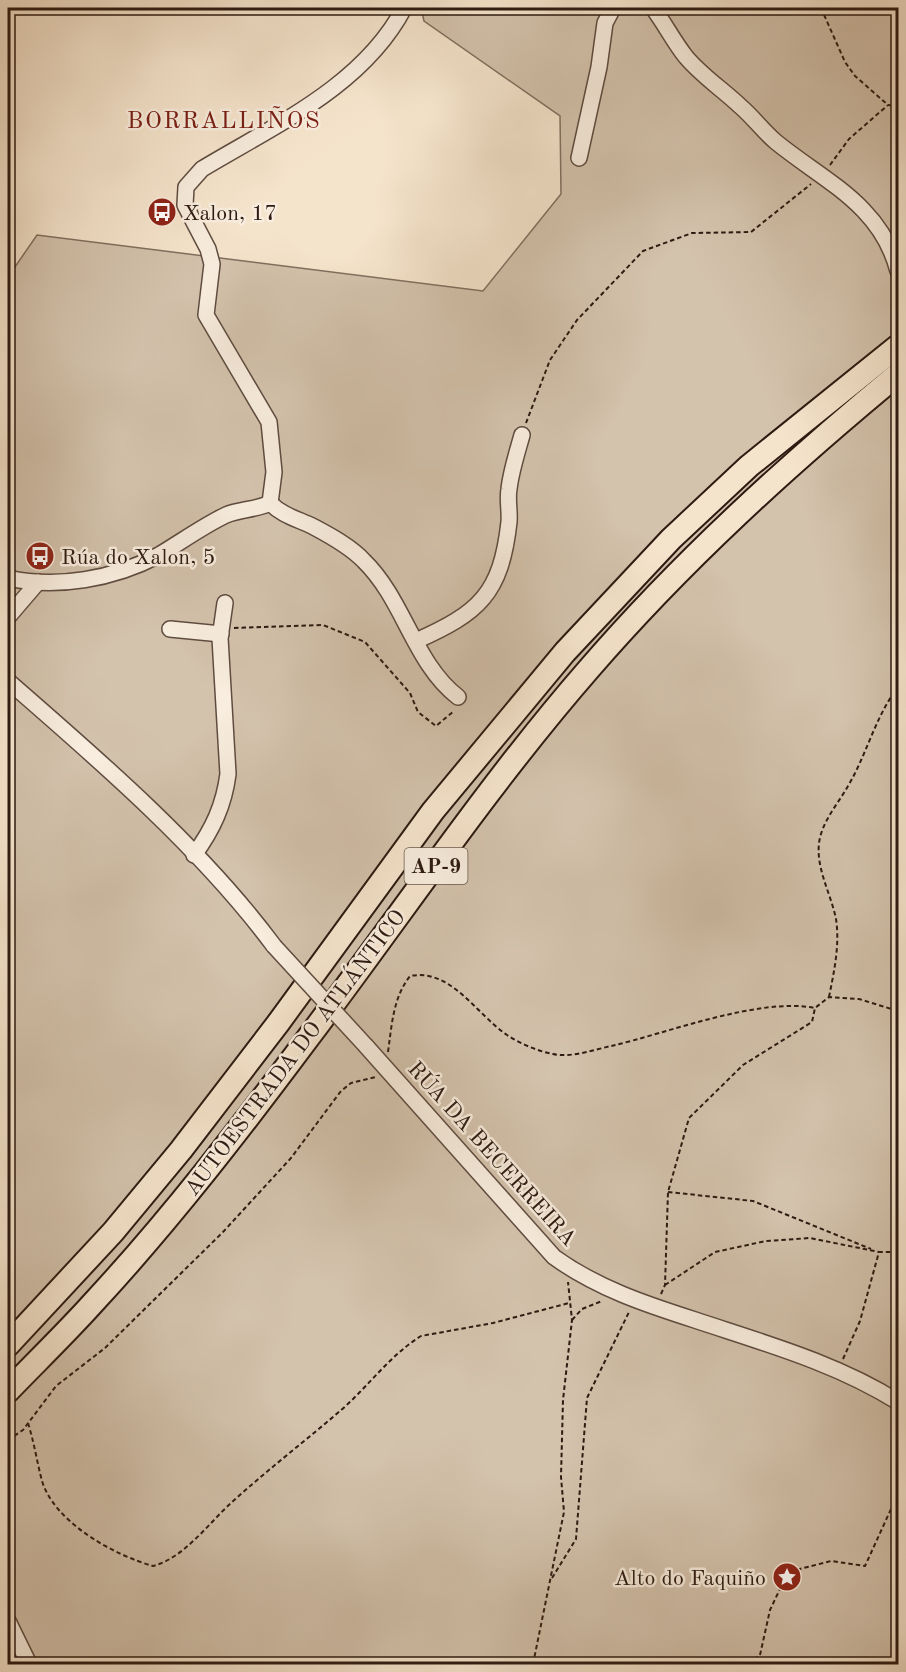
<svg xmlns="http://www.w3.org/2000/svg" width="906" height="1672" font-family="'Old Standard TT',serif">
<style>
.green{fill:#d3c2ac;stroke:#806e5e;stroke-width:1.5}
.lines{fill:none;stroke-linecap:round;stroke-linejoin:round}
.minor-casing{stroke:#5f4c40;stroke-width:18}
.highway-casing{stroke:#2d1a11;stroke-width:26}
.path{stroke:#2d1a11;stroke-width:2;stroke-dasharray:4.5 3;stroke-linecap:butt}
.minor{stroke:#f8edde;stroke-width:15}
.highway{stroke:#f5e4cc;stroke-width:22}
.minor-bridge-casing{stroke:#5f4c40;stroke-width:18;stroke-linecap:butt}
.minor-bridge{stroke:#f8edde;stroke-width:15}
.labels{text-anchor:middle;stroke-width:5;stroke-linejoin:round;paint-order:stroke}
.shield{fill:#f8edde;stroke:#6a594e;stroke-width:1.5}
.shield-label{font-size:21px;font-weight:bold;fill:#2d1a11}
.poi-label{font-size:22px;fill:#2d1a11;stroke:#f8edde;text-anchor:start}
.street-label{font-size:22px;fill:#2d1a11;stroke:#f8edde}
.neighbourhood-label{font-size:24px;letter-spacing:1.5px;fill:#7a1f14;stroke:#f8edde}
</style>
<rect width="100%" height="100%" fill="#f5e4cc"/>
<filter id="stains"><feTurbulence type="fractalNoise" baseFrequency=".00333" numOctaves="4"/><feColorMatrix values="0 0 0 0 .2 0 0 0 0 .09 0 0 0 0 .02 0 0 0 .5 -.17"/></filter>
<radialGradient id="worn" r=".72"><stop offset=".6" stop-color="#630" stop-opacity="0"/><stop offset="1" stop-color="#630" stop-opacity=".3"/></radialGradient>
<!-- green -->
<path class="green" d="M421,8h477v1656h-890v-1387l29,-42 446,56 78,-97 -1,-78 -136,-95z"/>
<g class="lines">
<!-- minor casing -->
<g class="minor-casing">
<g id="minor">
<path d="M653,8c12,16 21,34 33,49 16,19 36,32 54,49 13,11 23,25 36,36 48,39 105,63 122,129"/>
<path d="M579,158l20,-91 6,-44 8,-15"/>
<path d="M270,503c13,13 28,16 44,24 17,9 37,20 50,34 40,39 50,102 94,136"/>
<path d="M8,578c49,11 106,1 151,-23 22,-13 44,-29 67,-40 14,-6 30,-5 44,-12l4,-31 -5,-50 -63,-107 6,-51 -4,-15 -23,-44 1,-18 16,-18c73,-44 161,-83 202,-161"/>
<path d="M8,617l30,-35"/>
<path d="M170,629l51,5"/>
<path d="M416,641c63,-28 85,-47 93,-119 1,-11 -2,-22 0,-33 2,-18 8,-36 13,-54"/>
<path d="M8,681c91,79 194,168 266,265"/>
<path d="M194,855c19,-26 30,-50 34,-81l-8,-136 5,-35"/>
<path d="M366,1046l188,211c43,31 91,47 141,63 69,23 141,43 203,82"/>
<path d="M8,1621l21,43"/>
</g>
</g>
<!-- highway casing -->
<g class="highway-casing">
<g id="highway">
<path d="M8,1345l105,-113 68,-82 98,-128 154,-211 132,-159 106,-113 78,-73 149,-120"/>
<path d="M8,1391c28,-29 58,-58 85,-88 77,-83 147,-174 215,-265 93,-123 179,-252 280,-368 94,-109 200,-205 310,-296"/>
</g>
</g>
<!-- path -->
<g class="path">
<path d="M821,8l24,54 10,14 33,29 10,1"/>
<path d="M830,165l19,-26 39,-34"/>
<path d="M526,423l24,-63 27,-40 66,-69 49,-18 59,-1 60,-48"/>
<path d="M234,628l89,-3 42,17 45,51 8,19 18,14 18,-15"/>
<path d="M829,997c5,-25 11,-52 7,-78 -5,-25 -20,-50 -17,-76 3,-22 19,-39 29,-57 19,-32 27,-69 50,-99"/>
<path d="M388,1052c4,-28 5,-54 22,-76 41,-8 66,38 97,59 14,9 30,16 46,19 18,4 40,-4 58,-8 57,-13 148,-49 204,-38"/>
<path d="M668,1192l85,9 118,48"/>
<path d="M665,1285l50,-33 51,-11 44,-3 69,14"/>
<path d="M661,1294l4,-9 3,-93 21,-74 54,-53 69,-43 3,-14 14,-11 30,2 39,12"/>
<path d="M572,1320l10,-11 20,-8"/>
<path d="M843,1359l17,-38 19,-69h19"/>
<path d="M28,1423c6,19 9,39 14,58 13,42 72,74 111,85 31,-8 55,-42 78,-63 35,-32 73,-61 109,-92 28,-24 49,-55 81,-75l72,-13 76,-20"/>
<path d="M8,1440l15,-10 33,-44 49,-38 118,-116 68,-74 50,-67 10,-8 25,-6"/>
<path d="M552,1578l24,-39 11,-141 42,-86"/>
<path d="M533,1664l31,-152 -3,-35 2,-77 9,-80 -4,-38"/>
<path d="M748,1664l12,-9 10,-45 18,-38 43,-11 34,5 26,-57 7,-5"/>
</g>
<!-- minor -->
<use href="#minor" class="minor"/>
<!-- highway -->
<use href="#highway" class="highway"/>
<!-- minor-bridge casing -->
<g class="minor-bridge-casing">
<path id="minor-bridge" d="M274,946l92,100"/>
</g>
<!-- minor-bridge -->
<use href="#minor-bridge" class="minor-bridge"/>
</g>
<!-- icons -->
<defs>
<g id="bus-disc" transform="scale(1.5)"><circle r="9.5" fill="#8f2418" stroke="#f8edde"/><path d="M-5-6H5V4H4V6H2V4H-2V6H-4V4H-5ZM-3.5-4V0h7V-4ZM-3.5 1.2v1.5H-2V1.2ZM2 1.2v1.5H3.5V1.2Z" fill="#fff"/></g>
<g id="sight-disc" transform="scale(1.5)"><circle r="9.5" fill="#8f2418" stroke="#f8edde"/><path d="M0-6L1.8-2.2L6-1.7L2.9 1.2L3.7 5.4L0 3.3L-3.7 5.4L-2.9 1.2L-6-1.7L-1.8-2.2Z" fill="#fff"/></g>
</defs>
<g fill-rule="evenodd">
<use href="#bus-disc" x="162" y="212"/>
<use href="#bus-disc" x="40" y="556"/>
<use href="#sight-disc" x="787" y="1577"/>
</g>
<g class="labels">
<!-- shield labels -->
<rect class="shield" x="404.5" y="848" width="63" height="36" rx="4.5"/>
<g class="shield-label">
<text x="436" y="873">AP-9</text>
</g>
<!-- poi labels -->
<g class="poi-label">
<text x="183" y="220">Xalon, 17</text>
<text x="61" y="564">Rúa do Xalon, 5</text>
<text x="766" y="1585" text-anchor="end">Alto do Faquiño</text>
</g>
<!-- street labels -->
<g class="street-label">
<text transform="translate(294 1052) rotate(-53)" y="8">AUTOESTRADA DO ATLÁNTICO</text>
<text transform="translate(493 1153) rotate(48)" y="8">RÚA DA BECERREIRA</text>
</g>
<!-- neighbourhood labels -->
<g class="neighbourhood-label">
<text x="224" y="128">BORRALLIÑOS</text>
</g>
</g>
<!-- margin -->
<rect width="906" height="1672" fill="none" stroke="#f5e4cc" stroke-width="30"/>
<rect x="9" y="9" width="888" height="1654" fill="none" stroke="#2d1a11" stroke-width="3"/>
<rect x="15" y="15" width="876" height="1642" fill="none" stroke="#2d1a11" stroke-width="1.5"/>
<rect width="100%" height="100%" filter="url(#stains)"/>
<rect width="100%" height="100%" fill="url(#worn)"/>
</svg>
